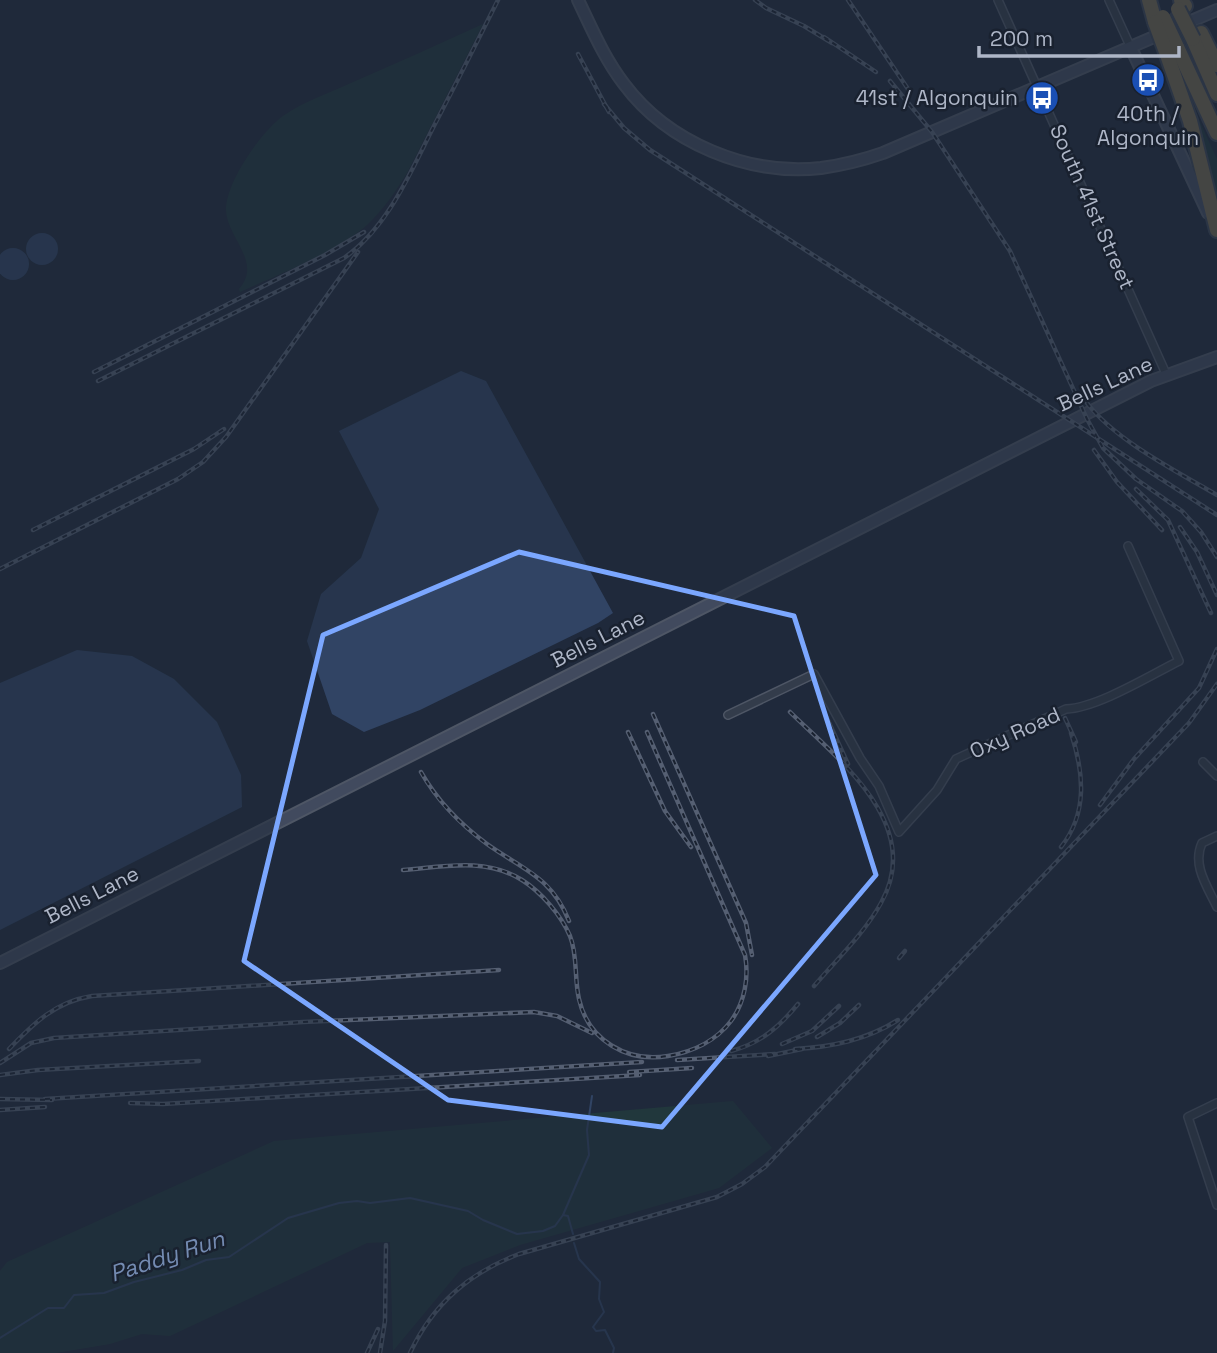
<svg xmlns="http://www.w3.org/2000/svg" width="1217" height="1353" font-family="'Space Grotesk',sans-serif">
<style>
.green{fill:#21373c}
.water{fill:#314464}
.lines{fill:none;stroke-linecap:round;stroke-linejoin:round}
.stream{stroke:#314464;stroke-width:2}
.street-casing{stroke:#4e5665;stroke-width:10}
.secondary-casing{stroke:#4e5665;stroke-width:14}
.highway-casing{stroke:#3b4352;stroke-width:18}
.street{stroke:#333c4b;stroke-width:7}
.secondary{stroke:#414a5e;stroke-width:10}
.highway{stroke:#71664f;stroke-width:14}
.rail-casing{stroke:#555f72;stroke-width:4.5}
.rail{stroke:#19212f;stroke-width:2;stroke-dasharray:5;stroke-linecap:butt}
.highway-bridge-casing{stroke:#3b4352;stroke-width:18;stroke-linecap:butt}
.highway-bridge{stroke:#71664f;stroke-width:14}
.marked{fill:none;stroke:#7ba7ff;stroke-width:5;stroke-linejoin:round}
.labels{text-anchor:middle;stroke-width:5;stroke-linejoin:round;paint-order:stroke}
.poi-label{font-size:21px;fill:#aeb6c7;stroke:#19212f;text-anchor:end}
.street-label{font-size:21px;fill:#aeb6c7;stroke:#19212f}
.water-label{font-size:23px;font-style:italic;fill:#748bb2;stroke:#19212f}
</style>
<rect width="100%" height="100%" fill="#1f293b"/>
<!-- green -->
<g class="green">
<path d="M483,24l-76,149c-11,18 -24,37 -40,52 -32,28 -88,49 -127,67l-1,-3c24,-27 -12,-51 -13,-79 0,-28 35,-78 57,-94 20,-14 46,-23 68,-33 44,-19 88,-39 132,-59z"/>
<path d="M1175,68l42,91v41z"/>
<path d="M733,1101l39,47 -53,40 -199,57 -58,23 -69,83 -3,-109 -23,1 -197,93 -28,-2 -32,10 -54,9h-56v-82l7,-9 267,-121z"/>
</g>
<!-- water -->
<g class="water">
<circle cx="42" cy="249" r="16"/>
<circle cx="13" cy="264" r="16"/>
<path d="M461,371l25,10 127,232 -15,10 -178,87 -56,22 -32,-18 -25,-73 14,-47 40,-36 18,-49 -40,-78z"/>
<path d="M77,650l55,6 42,23 43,43 24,53 1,32 -242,123v-247z"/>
</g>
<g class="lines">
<!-- stream -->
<g class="stream">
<path d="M563,1215l26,-60 -2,-25 5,-34"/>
<path d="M574,1243l5,16 21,23 -1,17 5,13 -11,15 3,4 9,-1 9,18 -1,5"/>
<path d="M0,1338l48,-30h16l10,-13 30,-2 30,-11 48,-12 24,-10 23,-3 59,-39 51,-15 18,-2 13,2 40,-5 58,13 15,9 34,14 26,-3 12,-5 8,-11 5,1 5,18"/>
</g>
<!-- street casing -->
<g class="street-casing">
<g id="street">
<path d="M998,0l169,376"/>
<path d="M1109,0l22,48"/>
<path d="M728,715l86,-41 46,84 19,28 20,46 38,-42 19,-31 110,-50c31,-1 83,-33 113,-48l-51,-115"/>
<path d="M1203,762l14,14"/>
<path d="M1217,836l-15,7c-10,22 5,43 15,64"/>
<path d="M1217,1103l-29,14 29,88"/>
</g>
</g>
<!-- secondary casing -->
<g class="secondary-casing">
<g id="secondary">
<path d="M578,0c14,29 26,58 46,84 44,59 124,92 197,84 22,-3 42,-8 62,-15l334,-143"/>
<path d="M1131,48l77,165"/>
<path d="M0,963l1151,-582 66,-24"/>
</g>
</g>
<!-- highway casing -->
<g class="highway-casing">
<g id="highway">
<path d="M1149,0l6,22"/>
<path d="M1181,0l4,6"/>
<path d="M1201,33l16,32"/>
<path d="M1193,39l24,55"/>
<path d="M1177,47l40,86"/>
<path d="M1166,52l24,69 27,109"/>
</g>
</g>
<!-- street -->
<use href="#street" class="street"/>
<!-- secondary -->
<use href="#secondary" class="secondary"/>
<!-- highway -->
<use href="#highway" class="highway"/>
<!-- rail casing -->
<g class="rail-casing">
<g id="rail">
<path d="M755,0l11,8 38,18 28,17"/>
<path d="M848,0l60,89"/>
<path d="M824,37l52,35"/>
<path d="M578,54l31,58"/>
<path d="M890,81l42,51 78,119 77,168 16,29 33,31 46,32 19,21 16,25"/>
<path d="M604,104l20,24 26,22 567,365"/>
<path d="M94,372l231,-117 39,-23"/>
<path d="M98,381l246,-123c46,-32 68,-90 93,-138 21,-40 41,-80 61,-120"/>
<path d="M1087,403c28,37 89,68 130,92"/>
<path d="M1094,450l23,32 45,48"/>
<path d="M1136,489l32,31 43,93"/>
<path d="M1180,527l17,25 20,43"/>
<path d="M33,530l161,-81 30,-20"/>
<path d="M0,569l178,-90 25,-17 23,-25 132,-185"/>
<path d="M790,712c49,48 135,113 91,191 -17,31 -45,57 -67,83"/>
<path d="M653,714l93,209 6,32"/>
<path d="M826,716l22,48"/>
<path d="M1065,718l11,24"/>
<path d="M628,732l37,79 26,36"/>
<path d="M421,772c17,30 39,52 66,72 35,25 65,33 82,77"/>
<path d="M1100,805l34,-46 65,-71 18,-39"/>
<path d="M1061,847c27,-34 23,-74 10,-114"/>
<path d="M403,870c40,-3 82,-13 119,10 19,12 39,35 48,56 8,20 4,42 9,63 9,41 48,64 89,57 24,-4 48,-15 63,-35 14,-19 18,-44 14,-66l-98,-223"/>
<path d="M899,958l6,-7"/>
<path d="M817,1037l23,-14 19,-18"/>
<path d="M782,1044l30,-13 27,-25"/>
<path d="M9,1049c25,-26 46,-47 83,-53l407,-26"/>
<path d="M795,1049c37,-2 71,-9 103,-29"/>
<path d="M731,1051c30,-8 48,-24 67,-47"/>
<path d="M768,1056l34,-7"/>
<path d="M677,1060l98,-6"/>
<path d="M0,1063l31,-20 23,-5 249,-16 231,-10 23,4 35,17"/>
<path d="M629,1072l63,-4"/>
<path d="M0,1075l38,-5 161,-9"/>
<path d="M0,1099l52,1"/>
<path d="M45,1099l597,-37"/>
<path d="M130,1103l33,1 477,-29"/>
<path d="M0,1110l45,-3"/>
<path d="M367,1353l11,-24"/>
<path d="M380,1353l5,-32 1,-76"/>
<path d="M410,1353c23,-49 59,-80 109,-99l198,-57 25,-13 23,-17 424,-444 28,-39"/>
</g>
</g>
<!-- rail -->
<use href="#rail" class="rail"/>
<!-- highway-bridge casing -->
<g class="highway-bridge-casing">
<g id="highway-bridge">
<path d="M1178,9l15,30"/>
<path d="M1163,17l14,30"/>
<path d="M1155,22l11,30"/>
</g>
</g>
<!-- highway-bridge -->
<use href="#highway-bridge" class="highway-bridge"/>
</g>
<!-- marked area -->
<path d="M0 0H1217V1353H0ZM519,552l275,64 82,259 -214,252 -214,-27 -204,-139 79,-326z" fill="#1f293b" fill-opacity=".55" fill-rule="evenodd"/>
<path class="marked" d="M519,552l275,64 82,259 -214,252 -214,-27 -204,-139 79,-326z"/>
<!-- icons -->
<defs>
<g id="bus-disc" transform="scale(1.75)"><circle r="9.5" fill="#1a4fb4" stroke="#19212f"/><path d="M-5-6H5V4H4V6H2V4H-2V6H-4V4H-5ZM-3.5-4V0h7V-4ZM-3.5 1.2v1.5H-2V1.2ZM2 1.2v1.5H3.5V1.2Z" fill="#fff"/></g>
</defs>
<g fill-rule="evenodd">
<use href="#bus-disc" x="1148" y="80"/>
<use href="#bus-disc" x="1042" y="98"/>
</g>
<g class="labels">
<!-- poi labels -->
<g class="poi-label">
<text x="1018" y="105">41st / Algonquin</text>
<text x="1148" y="121" text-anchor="middle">40th /<tspan x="1148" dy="24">Algonquin</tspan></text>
</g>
<!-- street labels -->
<g class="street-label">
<text transform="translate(1092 207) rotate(66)" y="7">South 41st Street</text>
<text transform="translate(1105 384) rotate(-25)" y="7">Bells Lane</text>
<text transform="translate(598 639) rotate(-27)" y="7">Bells Lane</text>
<text transform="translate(1015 733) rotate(-24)" y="7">Oxy Road</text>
<text transform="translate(92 895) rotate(-27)" y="7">Bells Lane</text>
</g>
<!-- water labels -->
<g class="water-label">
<text transform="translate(167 1256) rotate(-18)" y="8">Paddy Run</text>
</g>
</g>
<!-- scale -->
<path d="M979 46v10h200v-10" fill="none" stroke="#aeb6c7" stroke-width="3.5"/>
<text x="990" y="46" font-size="21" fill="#aeb6c7" stroke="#19212f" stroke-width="5" paint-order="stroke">200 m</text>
</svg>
